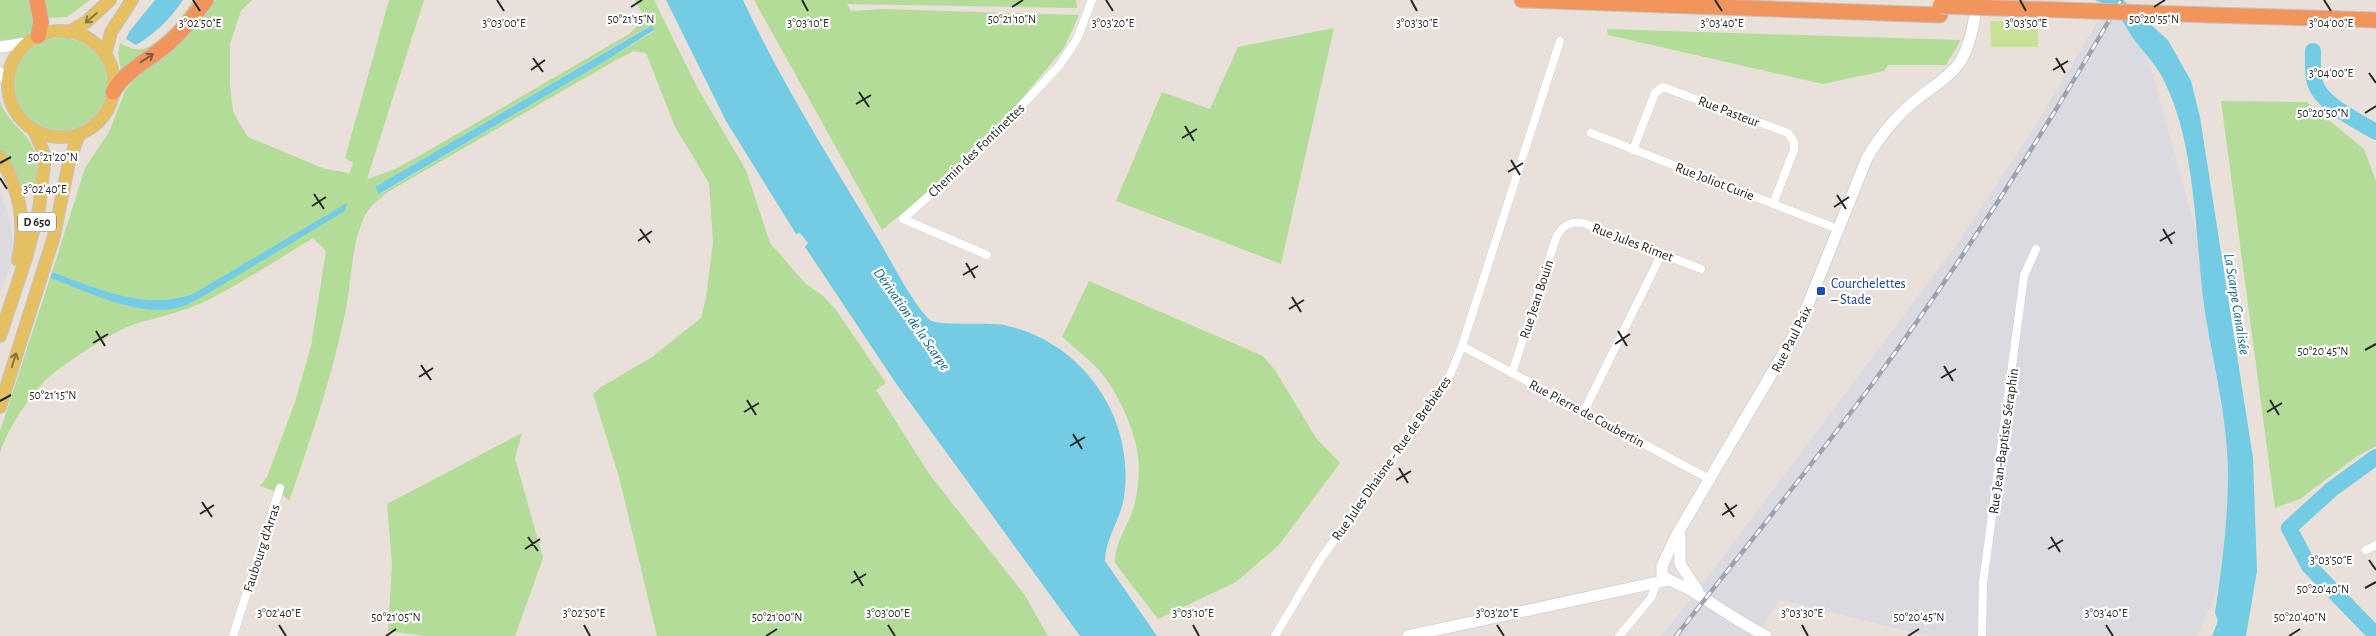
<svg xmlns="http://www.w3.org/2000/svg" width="2376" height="636" font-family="'Alegreya Sans',sans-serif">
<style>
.industrial{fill:#dcdae1}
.green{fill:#b3dc99;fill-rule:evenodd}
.pitch{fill:#c6e296}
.water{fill:#73cce4}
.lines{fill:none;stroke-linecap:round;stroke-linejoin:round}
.river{stroke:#73cce4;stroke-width:16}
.street-casing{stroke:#cfd3df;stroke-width:9}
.secondary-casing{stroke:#cfd3df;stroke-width:13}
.primary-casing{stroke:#c3c3c3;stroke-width:14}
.highway-casing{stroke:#c3c3c3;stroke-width:17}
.street{stroke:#fff;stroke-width:8}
.secondary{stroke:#fff;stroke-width:11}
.primary{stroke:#e4c063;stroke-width:12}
.highway{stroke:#f1955c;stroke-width:15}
.rail-casing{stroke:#9da1b0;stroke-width:4.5}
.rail{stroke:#fff;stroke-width:2.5;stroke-dasharray:8;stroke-linecap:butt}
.highway-bridge-casing{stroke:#c3c3c3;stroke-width:17;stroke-linecap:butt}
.highway-bridge{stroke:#f1955c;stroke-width:15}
.oneway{stroke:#867445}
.oneway2{stroke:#82583f}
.ticks{fill:none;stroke:#272727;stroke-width:2}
.transit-dot{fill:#1a4fb4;stroke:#fff;stroke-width:2}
.labels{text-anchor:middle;stroke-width:4.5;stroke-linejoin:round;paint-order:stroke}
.shield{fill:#fff;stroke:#686868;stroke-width:1}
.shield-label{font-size:12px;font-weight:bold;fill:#272727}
.street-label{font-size:14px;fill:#272727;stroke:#fff}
.transit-label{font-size:14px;fill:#164399;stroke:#fff;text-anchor:start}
.water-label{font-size:15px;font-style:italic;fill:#17698b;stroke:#fff}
.ticks-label{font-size:12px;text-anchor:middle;fill:#272727;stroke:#fff;stroke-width:4.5;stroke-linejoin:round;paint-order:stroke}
</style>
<rect width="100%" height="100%" fill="#e9e1d9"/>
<!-- industrial -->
<g class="industrial">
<path d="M2110,0l38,58 94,336 -3,147 -42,95h-269l-148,-36 -24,36h-95l30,-37 266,-355 78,-118z"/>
<path d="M0,191l7,19 8,44 -15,40z"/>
</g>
<!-- green -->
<g class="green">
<path d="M0,0h30c7,30 3,40 -30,42z"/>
<path d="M44,0h46l-23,17 -19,1z"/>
<path d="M193,0h7l-18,23 -61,48 -3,-17 2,-11c8,4 17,9 26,5 16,-7 39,-33 47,-48z"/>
<path d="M216,0h36l-11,11 -11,33v40l3,27 4,8 11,18 77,32 25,4 3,-10 -8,-5 44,-158h35l-57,179 26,-9 26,-14 210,-122 10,-10 3,-11 -7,-13h19l43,87 49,83 24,73 36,41 17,12 13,14 50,73 -10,7 54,85 94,119 24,42h-391l-38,-159 -26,-83 8,-7 51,-30 49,-39 5,-20 7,-56 -4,-59 -34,-56 -29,-74 -12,-2 -18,9 -228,132c-10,8 -20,15 -25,28 -13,30 -11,66 -19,98 -13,62 -34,123 -55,183l-7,-7 -22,-8 7,-9 28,-75 16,-56 15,-95 -13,-13c-35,21 -69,44 -105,62 -24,12 -50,17 -76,25 -18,6 -76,43 -89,58 -17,19 -35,45 -43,70v-22l50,-153 76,27 34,5 33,-16c-48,17 -96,-6 -141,-22l33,-104 24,-36 16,-41 8,-12 63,-52zM651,25l3,6 -47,29 -227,134 -5,-7z"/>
<path d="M754,0h322l1,8 -230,-4 4,7 32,-2 196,6 -15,33 -69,83 -40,38 -73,61z"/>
<path d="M1334,28l-53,236 -165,-63 46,-109 48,17 28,-62z"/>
<path d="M1607,29l354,11 -15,25h-58l-4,6 -61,13 -215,-49z"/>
<circle cx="61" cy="84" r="46"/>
<path d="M0,101c7,21 23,27 32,45 7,12 4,29 3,43l-13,5 -16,-36 -6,-8z"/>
<path d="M2221,101l86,1 57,47 12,32v265l-20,11 -56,42 -25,9z"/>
<path d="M1089,281l174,75 12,14 41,68 24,25 -61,82 -43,37 -78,37 -43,-56c-1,-20 14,-38 19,-57 4,-15 6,-35 4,-50 -3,-28 -24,-72 -44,-91 -10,-10 -22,-19 -32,-28z"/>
<path d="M522,433l-7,25 28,100 -28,78h-90l-37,-5 4,-67 -5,-60z"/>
</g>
<!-- pitch -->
<path class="pitch" d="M1990,21h48v26h-47z"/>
<!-- water -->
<g class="water">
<path d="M155,0h28c-13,19 -27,33 -47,45l-10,-6 3,-7z"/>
<path d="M666,0h77c39,84 90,164 138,244 11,19 34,63 49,76 6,6 58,2 74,5 78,16 132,93 120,172 -3,22 -19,42 -19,64l52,75h-77l-185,-254 -90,-135 3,-4 -8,-10 -4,1 -70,-113z"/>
<path d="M2095,0h28l45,40 23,41 9,36 53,341 4,113 -11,65h-34l6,-15 -3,-8c7,-46 13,-92 13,-139 0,-58 -16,-113 -24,-169 -9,-69 -8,-157 -38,-220 -7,-17 -19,-29 -30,-43 -15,-21 -15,-32 -41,-42z"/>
<path d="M652,25l2,5 -47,30 -228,134 -4,-7z"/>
<path d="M347,203l-2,8 -138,83c-11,6 -22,13 -35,15 -40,6 -85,-18 -122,-31l2,-6c45,16 93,39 141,22z"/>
</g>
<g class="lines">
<!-- river -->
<g class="river">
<path d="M2313,51c0,10 -1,22 2,32 6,21 43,38 61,49"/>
<path d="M2376,457l-44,32 -43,39 20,38 67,69"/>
</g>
<!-- street casing -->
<g class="street-casing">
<g id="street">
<path d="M1591,133l247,96"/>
<path d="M1633,150l22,-57 8,-6 125,46 6,9v8l-21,54"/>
<path d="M987,255l-84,-36 75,-67 81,-86 18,-27 15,-39"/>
<path d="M1462,346l249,134"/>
<path d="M1512,373l44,-135c6,-13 17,-18 30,-14l115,45"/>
<path d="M1584,411l78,-158"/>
<path d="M2366,550l10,-5"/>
<path d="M233,636l47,-148"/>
<path d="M1275,636l45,-76 116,-162 14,-23 12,-29 98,-305"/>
<path d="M1619,636l32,-38 5,-14"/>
<path d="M1982,636l1,-53 41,-307 12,-27"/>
</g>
</g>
<!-- secondary casing -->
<g class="secondary-casing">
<g id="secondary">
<path d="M0,47l27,-4"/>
<path d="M0,73l8,8"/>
<path d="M1680,536v28l18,27"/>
<path d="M1408,636l260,-56"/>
<path d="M1766,636c-27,-14 -51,-31 -77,-47 -8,-5 -21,-7 -27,-15v-8l14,-30 123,-209 68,-169c13,-22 29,-42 49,-58 14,-12 33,-22 44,-38 11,-17 14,-42 18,-62"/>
</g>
</g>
<!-- primary casing -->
<g class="primary-casing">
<g id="primary">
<circle cx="61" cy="84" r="53"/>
<path d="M69,32l17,-10 24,-22"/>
<path d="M105,55l6,-23 21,-32"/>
<path d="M0,157c20,32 26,67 18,103"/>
<path d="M0,336l26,-78 13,-49 6,-53 -11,-26"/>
<path d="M0,407l54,-171 15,-74 10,-28"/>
</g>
</g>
<!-- highway casing -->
<g class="highway-casing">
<g id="highway">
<path d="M37,0l4,22 -3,14"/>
<path d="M1522,0l418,15"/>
<path d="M2210,15l166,5"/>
<path d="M113,92c13,-22 33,-30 52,-46 16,-13 28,-29 41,-46"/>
</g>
</g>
<!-- street -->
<use href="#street" class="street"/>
<!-- secondary -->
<use href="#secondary" class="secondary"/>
<!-- primary -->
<use href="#primary" class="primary"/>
<!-- highway -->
<use href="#highway" class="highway"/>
<!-- rail casing -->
<g class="rail-casing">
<path id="rail" d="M1676,636c66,-84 133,-167 197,-253 90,-123 172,-251 248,-383"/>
</g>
<!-- rail -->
<use href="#rail" class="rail"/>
<!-- highway-bridge casing -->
<g class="highway-bridge-casing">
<path id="highway-bridge" d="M1940,6l270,9"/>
</g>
<!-- highway-bridge -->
<use href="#highway-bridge" class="highway-bridge"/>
</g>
<!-- one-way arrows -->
<defs><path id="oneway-shaft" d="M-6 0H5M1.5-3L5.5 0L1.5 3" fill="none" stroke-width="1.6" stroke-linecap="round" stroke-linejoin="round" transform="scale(1.25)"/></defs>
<g class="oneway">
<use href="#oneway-shaft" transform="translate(91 18) rotate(140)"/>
<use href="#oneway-shaft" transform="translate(14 360) rotate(-73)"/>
</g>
<use class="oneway2" href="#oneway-shaft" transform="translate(147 58) rotate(-33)"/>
<!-- ticks -->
<path class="ticks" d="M193,0l7,11M497,0l7,11M802,0l6,11M1106,0l7,11M1411,0l6,11M1715,0l7,11M2020,0l6,11M2324,0l7,11M631,7l11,-7M1012,7l11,-7M2154,7l11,-7M533,58l10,14M2056,58l9,15M531,70l14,-10M2053,70l15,-9M2369,73l7,10M859,92l10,15M856,104l15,-9M2365,113l11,-7M1185,126l9,15M1182,138l15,-9M1511,160l9,15M0,163l11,-6M1508,172l15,-9M0,178l7,11M314,194l10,15M1837,195l9,14M312,206l14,-9M1834,207l15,-10M640,229l10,14M2163,229l9,15M638,241l14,-10M2160,241l15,-9M966,263l9,15M963,275l15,-9M1292,297l9,15M1289,309l15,-9M96,331l9,15M1618,331l9,15M93,343l15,-9M1615,344l15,-10M2365,350l11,-6M421,365l10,15M1944,366l9,15M419,377l14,-9M1941,378l15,-9M747,400l9,15M2270,400l9,15M0,401l11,-6M744,412l15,-9M2267,412l15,-9M1073,434l9,15M1070,446l15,-9M1399,468l9,15M1396,480l15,-9M202,502l10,15M1725,503l9,14M200,514l14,-9M1722,515l15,-10M528,537l10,14M2051,537l9,15M525,549l15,-10M2048,549l15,-9M2369,560l7,10M854,571l9,15M851,583l15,-9M2365,588l11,-6M279,625l7,11M584,625l6,11M888,625l7,11M1193,625l6,11M1497,625l7,11M1802,625l6,11M2106,625l7,11M386,636l10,-7M766,636l11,-7M1908,636l11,-7M2289,636l11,-7"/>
<!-- markers -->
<rect class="transit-dot" x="1816" y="286" width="10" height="10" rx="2.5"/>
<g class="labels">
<!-- shield labels -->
<rect class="shield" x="18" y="212.5" width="38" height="19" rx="4"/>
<g class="shield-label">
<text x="37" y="226">D 650</text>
</g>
<!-- street labels -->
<g class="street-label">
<text transform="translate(1729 111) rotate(21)" y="5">Rue Pasteur</text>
<text transform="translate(976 150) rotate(-44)" y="5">Chemin des Fontinettes</text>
<text transform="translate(1715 181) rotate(21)" y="5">Rue Joliot Curie</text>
<text transform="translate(1633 242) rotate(21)" y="5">Rue Jules Rimet</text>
<text transform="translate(1536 299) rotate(-72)" y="5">Rue Jean Bouin</text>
<text transform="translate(1791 339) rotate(-63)" y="5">Rue Paul Paix</text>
<text transform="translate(1587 413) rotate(28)" y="5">Rue Pierre de Coubertin</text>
<text transform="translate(2003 441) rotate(-82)" y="5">Rue Jean-Baptiste Séraphin</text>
<text transform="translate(1391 458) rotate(-55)" y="5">Rue Jules Dhaisne - Rue de Brebières</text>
<text transform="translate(261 548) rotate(-72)" y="5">Faubourg d'Arras</text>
</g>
<!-- transit labels -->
<g class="transit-label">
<text x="1831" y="288">Courchelettes<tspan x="1831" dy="16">– Stade</tspan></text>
</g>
<!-- water labels -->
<g class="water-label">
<text transform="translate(2237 304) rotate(81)" y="5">La Scarpe Canalisée</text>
<text transform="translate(912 319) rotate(55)" y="5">Dérivation de la Scarpe</text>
</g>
</g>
<g class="ticks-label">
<text x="1012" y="23">50°21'10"N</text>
<text x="631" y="23">50°21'15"N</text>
<text x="2154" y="23">50°20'55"N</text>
<text x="200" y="27">3°02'50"E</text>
<text x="504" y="27">3°03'00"E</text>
<text x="808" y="27">3°03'10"E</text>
<text x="1113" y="27">3°03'20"E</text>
<text x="1417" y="27">3°03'30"E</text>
<text x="1722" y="27">3°03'40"E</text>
<text x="2026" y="27">3°03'50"E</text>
<text x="2331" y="27">3°04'00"E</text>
<text x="2331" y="77">3°04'00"E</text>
<text x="2323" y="117">50°20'50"N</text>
<text x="53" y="161">50°21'20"N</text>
<text x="45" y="193">3°02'40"E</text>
<text x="2323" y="355">50°20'45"N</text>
<text x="53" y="399">50°21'15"N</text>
<text x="2331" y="564">3°03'50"E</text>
<text x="2323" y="593">50°20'40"N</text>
<text x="279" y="617">3°02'40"E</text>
<text x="584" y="617">3°02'50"E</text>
<text x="888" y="617">3°03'00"E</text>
<text x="1193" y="617">3°03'10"E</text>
<text x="1497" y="617">3°03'20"E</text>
<text x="1802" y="617">3°03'30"E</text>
<text x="2106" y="617">3°03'40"E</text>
<text x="396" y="621">50°21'05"N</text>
<text x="777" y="621">50°21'00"N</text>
<text x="1919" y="621">50°20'45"N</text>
<text x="2300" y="621">50°20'40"N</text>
</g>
</svg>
